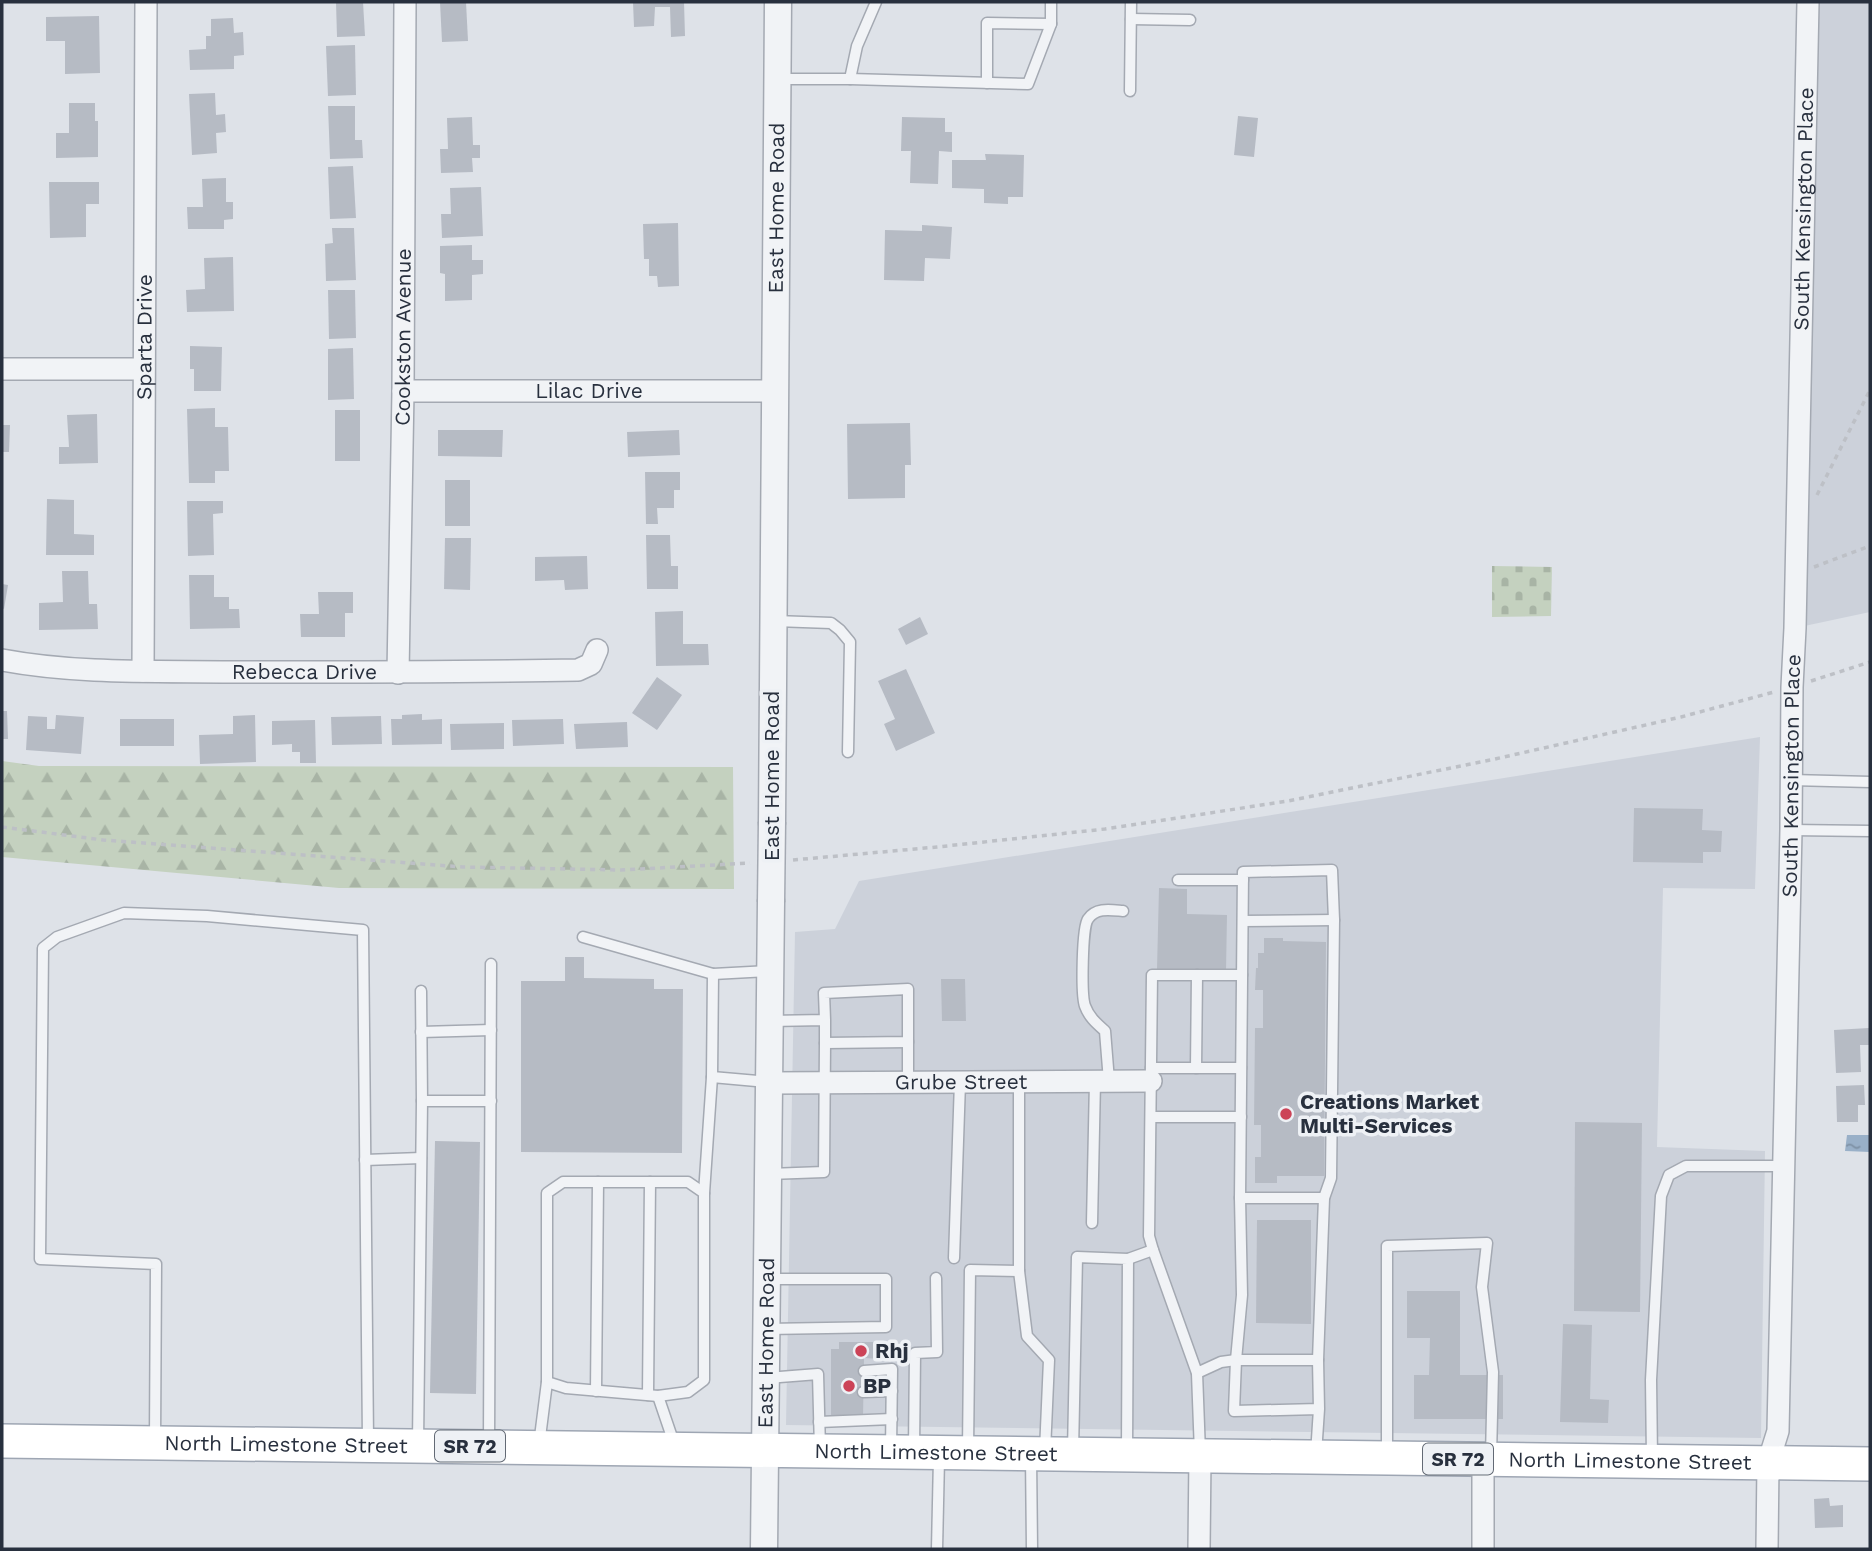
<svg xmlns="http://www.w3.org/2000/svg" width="1872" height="1551" font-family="'Work Sans',sans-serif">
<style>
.built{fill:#ccd1da}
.forest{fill:url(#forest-firs)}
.cemetery{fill:url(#cemetery-stones)}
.water{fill:url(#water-ripples)}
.building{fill:#b6bbc4}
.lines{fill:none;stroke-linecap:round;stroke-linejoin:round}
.service-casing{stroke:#a4a9b2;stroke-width:13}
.minor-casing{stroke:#a4a9b2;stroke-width:24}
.tertiary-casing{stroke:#a4a9b2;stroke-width:29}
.primary-casing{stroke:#9ea6b3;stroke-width:36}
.path{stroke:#bdc0c6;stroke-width:3.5;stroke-dasharray:5 5;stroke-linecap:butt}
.service{stroke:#f1f3f6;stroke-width:10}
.minor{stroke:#f1f3f6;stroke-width:21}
.tertiary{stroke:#f1f3f6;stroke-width:26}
.primary{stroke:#fff;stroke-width:33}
.tertiary-bridge-casing{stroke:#a4a9b2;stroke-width:29;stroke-linecap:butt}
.tertiary-bridge{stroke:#f1f3f6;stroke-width:26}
.poi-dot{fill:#cc4357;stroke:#eef1f5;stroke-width:2.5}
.labels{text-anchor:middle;stroke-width:7;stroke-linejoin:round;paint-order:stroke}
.shield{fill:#eef1f5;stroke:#636a75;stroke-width:2}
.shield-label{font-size:19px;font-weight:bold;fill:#28303e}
.street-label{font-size:21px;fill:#28303e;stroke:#eef1f5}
.poi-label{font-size:21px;font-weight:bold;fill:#28303e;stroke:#eef1f5;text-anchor:start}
</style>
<defs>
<pattern id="forest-firs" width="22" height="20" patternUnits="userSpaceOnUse" patternTransform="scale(1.75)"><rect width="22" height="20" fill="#c4d1bf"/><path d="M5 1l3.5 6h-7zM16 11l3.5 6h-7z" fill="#a8b4a5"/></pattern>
<pattern id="cemetery-stones" width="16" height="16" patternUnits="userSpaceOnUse" patternTransform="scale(1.75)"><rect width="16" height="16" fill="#c4d1bf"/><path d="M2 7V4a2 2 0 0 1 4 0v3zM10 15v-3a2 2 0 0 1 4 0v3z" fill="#a8b4a5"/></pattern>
<pattern id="water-ripples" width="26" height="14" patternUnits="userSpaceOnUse" patternTransform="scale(1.75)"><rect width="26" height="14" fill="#99b0c8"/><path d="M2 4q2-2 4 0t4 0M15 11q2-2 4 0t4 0" fill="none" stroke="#7d90a4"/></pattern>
</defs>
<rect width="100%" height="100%" fill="#dee2e8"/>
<!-- built -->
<g class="built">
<path d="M1808,2h62v610l-75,16z"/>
<path d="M1760,737l-5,152 -92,-1 -6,259 108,4 -4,287 -975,-13 9,-493 40,-3 24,-48z"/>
</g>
<!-- forest -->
<path class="forest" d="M2,761l37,5 694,1 1,122 -395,-1 -337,-31z"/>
<!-- cemetery -->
<path class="cemetery" d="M1492,566l60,1 -1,49 -59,1z"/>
<!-- water -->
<path class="water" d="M1847,1135h23v17l-25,-1z"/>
<!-- building -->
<g class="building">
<path d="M336,2h27l2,34 -28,1z"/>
<path d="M440,2h26l2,39 -26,1z"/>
<path d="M633,2h51l1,34 -14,1 -1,-30h-15l-1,19 -20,1z"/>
<path d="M99,16l1,57 -35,1v-33h-19v-24z"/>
<path d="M233,18l1,15 9,-1 1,23 -10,1v13l-44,1 -1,-20 17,-1v-13h5v-17z"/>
<path d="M355,45l1,50 -28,1 -2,-50z"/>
<path d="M215,93l1,22 9,-1 1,18 -10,1 1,20 -25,2 -3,-61z"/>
<path d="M69,103h26v18h3v36l-42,1v-25h13z"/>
<path d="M328,106h27v34h7l1,18 -33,1z"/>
<path d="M1238,116l20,2 -4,39 -20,-2z"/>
<path d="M472,117l1,28h7v13h-8l1,14 -32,1 -1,-24h8l-1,-31z"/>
<path d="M902,117l43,1v14h7v20l-13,-1 -1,33 -28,-1 1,-32h-10z"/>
<path d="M985,154l39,1 -1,42h-15v7l-24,-1v-14l-32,-1v-28h34z"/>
<path d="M353,166l3,52 -26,1 -2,-52z"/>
<path d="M226,178v24h7v17l-9,1v9h-36l-1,-22h16l-1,-28z"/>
<path d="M49,182h50v22h-13v33l-36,1z"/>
<path d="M481,187l2,49 -41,2 -1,-24h10l-1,-26z"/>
<path d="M678,223l1,63 -21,1 -1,-11h-8v-17h-5l-1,-35z"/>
<path d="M922,225l30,2 -2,32 -25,-1 -1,23 -40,-1 1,-50 37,1z"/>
<path d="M332,228h22l2,52 -30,1 -1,-37 8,-1z"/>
<path d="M472,245v15h11v14l-11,1v25l-27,1v-27l-5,-1v-27z"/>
<path d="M233,257l1,54 -47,1 -1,-22 19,-1 -1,-31z"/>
<path d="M328,290h27l1,48 -27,1z"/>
<path d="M190,346l32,1 -1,44h-27v-22h-4z"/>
<path d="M353,348l1,51 -26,1v-51z"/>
<path d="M215,408v19h13l1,44h-14v12h-26l-2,-74z"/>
<rect x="335" y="410" width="25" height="51"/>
<path d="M97,414l1,49 -39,1v-17h10l-2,-32z"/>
<path d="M910,423l1,42h-6v33l-57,1 -1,-75z"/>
<path d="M2,425h8l-1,27h-7z"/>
<path d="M438,430h65l-1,27 -64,-1z"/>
<path d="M679,430l1,25 -52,2 -1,-25z"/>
<path d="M645,472h35v18h-6v18h-17l1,16h-12z"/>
<rect x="445" y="480" width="25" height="46"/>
<path d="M47,499l27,1v34l20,1v20h-48z"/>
<path d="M187,501h36v12l-10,1 1,41 -26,1z"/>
<path d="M646,535h24l1,31h7v23h-31z"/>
<path d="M445,538h26l-1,52 -26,-1z"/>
<path d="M587,556l1,33 -23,1 -1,-10 -29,1v-24z"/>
<path d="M62,571h26l1,33h8l1,25 -59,1v-27l24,-1z"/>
<path d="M189,575h25v22h15v12h10l1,19 -50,1z"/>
<path d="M2,584l6,1 -4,24 -2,-1z"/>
<path d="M318,592h35v21h-8v24h-44l-1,-23h19z"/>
<path d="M683,611v33h25l1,21 -53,1 -1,-54z"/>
<path d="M920,617l8,17 -22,11 -8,-16z"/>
<path d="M906,669l29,64 -39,18 -12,-27 11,-5 -17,-38z"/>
<path d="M657,677l25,18 -25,35 -25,-17z"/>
<path d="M2,711h5l1,28h-6z"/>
<path d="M422,714v6l20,-1v25l-50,1 -1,-26h11v-4z"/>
<path d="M56,715l28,2 -3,37 -55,-4 2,-34 19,1v12h8z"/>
<path d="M255,715l1,47 -56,2 -1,-29 34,-1v-18z"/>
<path d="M381,716l1,28 -50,1 -1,-28z"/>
<rect x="120" y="719" width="54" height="27"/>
<path d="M563,719l1,25 -51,2 -1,-26z"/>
<path d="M315,720l1,43h-16v-11h-8v-8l-20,1v-24z"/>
<path d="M627,722l1,25 -52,2 -2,-25z"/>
<path d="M504,723v26l-53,1 -1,-26z"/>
<path d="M1634,808l69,1 -1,21 20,1 -1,21h-18v11l-70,-1z"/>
<path d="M1159,888l28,1v25l40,1 -1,56 -69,-2z"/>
<path d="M1264,938h19v3l43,1 -2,234h-47v7h-22v-26h6v-32h-7l1,-97h8v-38h-8l1,-22h2v-15h6z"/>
<path d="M565,957h19v21l70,1v10h29l-1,164 -161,-1v-171h44z"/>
<path d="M941,979h24l1,42h-24z"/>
<path d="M1869,1028l1,17h-10l1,27 -25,1 -2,-43z"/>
<path d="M1864,1085l1,20h-7v17h-21l-1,-36z"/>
<path d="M1575,1122l67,1 -2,189 -66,-1z"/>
<path d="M435,1141l45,1 -4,252 -46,-1z"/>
<path d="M1257,1220h54v104l-55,-1z"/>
<path d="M1407,1291h53v84h43v44h-89v-44h15l1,-37h-23z"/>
<path d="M1563,1324l29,1 -2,74 19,1 -1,23 -48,-1z"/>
<path d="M839,1342h43v17l-18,-1 -1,60h-32v-69h8z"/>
<path d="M1829,1498l1,8 13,-1v22l-28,1 -1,-29z"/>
</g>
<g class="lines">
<!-- service casing -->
<g class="service-casing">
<g id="service">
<path d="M1131,19l59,1"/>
<path d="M778,79h72l178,5 23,-60v-22"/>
<path d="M850,79l7,-33 19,-44"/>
<path d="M987,83v-60l64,1"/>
<path d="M1130,91l1,-89"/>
<path d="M775,621l56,2 9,7 10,12 -2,110"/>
<path d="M1791,780l79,2"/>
<path d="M1791,830l79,1"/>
<path d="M1178,880h65"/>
<path d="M1243,921l91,-1"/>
<path d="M583,937l130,37"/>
<path d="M421,991l1,110"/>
<path d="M770,1021l55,-1 -1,-27 84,-4v53l-83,1v-23"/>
<path d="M421,1032l70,-2"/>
<path d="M908,1042v40"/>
<path d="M1151,1068h90"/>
<path d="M1196,1068l1,-93"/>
<path d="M712,1077l1,-103 58,-3"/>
<path d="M1109,1081l-4,-50c-9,-8 -16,-14 -20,-25 -4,-11 -3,-79 3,-87 8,-12 23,-9 35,-8"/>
<path d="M1019,1082v189l8,65 22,24 -4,91"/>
<path d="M1151,1117h90"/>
<path d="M365,1160l56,-2"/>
<path d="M769,1174l55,-2 1,-129"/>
<path d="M563,1182h125l16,11v187l-16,12 -30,4 -92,-8 -19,-6v-189z"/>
<path d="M704,1193l8,-116 56,5"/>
<path d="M1240,1198h84"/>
<path d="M1092,1223l3,-142"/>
<path d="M954,1258l6,-176"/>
<path d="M1128,1259l25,-9"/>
<path d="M767,1329l119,-2v-48h-117"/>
<path d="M864,1371l28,-2 -1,81"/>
<path d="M1197,1373l24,-11 15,-2h82"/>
<path d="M767,1378l51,-4 2,75"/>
<path d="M596,1391l2,-209"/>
<path d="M863,1392l29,-1"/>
<path d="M648,1395l2,-213"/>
<path d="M658,1396l17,50"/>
<path d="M819,1422l73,-3"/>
<path d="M155,1440l1,-176 -116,-5 3,-311 14,-11 67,-24 83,3 156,14 5,510"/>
<path d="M418,1443l4,-342h69"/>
<path d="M489,1444l2,-480"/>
<path d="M539,1445l8,-63"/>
<path d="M914,1449l1,-96 22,-1 -1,-74"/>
<path d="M968,1449l2,-179 49,1"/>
<path d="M1073,1451l4,-194 51,2 -1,193"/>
<path d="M1200,1453l-3,-80 -44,-123 -4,-14 3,-261h90"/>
<path d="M1316,1454l3,-45 -1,-49 6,-162 7,-20 3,-258 -2,-50 -89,2 -3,326 2,97 -6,65 -2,51 85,-2"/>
<path d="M1387,1455v-209l100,-3 -5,44 11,85 -2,84"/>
<path d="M1031,1456l1,93"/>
<path d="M1652,1458l-1,-78 10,-184 8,-21 17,-9h98"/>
<path d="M937,1549l2,-91"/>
</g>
</g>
<!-- minor casing -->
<g class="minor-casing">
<g id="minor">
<path d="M2,369h142"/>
<path id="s1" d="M403,391h371"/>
<path id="s2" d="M2,660c75,14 153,11 229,12 116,0 231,0 347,-2l13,-6 6,-14"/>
<path id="s3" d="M143,671l3,-669"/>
<path id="s4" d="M398,673l5,-282 2,-389"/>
<path id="s5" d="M770,1083l381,-2"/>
<path d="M1199,1549l1,-93"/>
<path d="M1483,1549v-90"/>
<path id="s6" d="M1767,1549l1,-86 10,-32 13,-601 1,-143 3,-59 13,-626"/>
</g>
</g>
<!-- tertiary casing -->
<g class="tertiary-casing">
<g id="tertiary">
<path id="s7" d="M772,822l6,-820"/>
<path id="s8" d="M764,1549l7,-647"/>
</g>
</g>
<!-- primary casing -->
<g class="primary-casing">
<g id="primary">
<path id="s9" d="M2,1441l1868,23"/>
</g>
</g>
<!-- path -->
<g class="path">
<path d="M1817,495l53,-105"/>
<path d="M1814,567l56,-21"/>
<path d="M1811,681l59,-19"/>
<path d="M2,827l101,13 360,27 158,3 129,-7"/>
<path d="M793,860l144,-13 168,-18 183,-28 207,-42 186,-42 93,-25"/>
</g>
<!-- service -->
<use href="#service" class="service"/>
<!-- minor -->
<use href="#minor" class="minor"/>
<!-- tertiary -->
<use href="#tertiary" class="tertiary"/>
<!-- primary -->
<use href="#primary" class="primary"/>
<!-- tertiary-bridge casing -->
<g class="tertiary-bridge-casing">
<path id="tertiary-bridge" d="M771,902l1,-80"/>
</g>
<!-- tertiary-bridge -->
<use href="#tertiary-bridge" class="tertiary-bridge"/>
</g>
<!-- markers -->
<g class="poi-dot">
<circle cx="1286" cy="1114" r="7"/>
<circle cx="861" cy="1351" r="7"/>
<circle cx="849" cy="1386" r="7"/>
</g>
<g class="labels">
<!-- shield labels -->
<g class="shield">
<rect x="435" y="1430.5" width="70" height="31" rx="5"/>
<rect x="1423" y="1443.5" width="70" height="31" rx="5"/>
</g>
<g class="shield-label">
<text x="470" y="1453">SR 72</text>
<text x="1458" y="1466">SR 72</text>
</g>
<!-- street labels -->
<g class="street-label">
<text dy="7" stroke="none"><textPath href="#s7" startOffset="614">East Home Road</textPath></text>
<text dy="7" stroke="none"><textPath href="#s6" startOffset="1342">South Kensington Place</textPath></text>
<text dy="7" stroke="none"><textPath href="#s3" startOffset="334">Sparta Drive</textPath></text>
<text dy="7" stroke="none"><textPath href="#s4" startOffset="336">Cookston Avenue</textPath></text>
<text dy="7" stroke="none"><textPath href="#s1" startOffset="186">Lilac Drive</textPath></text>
<text dy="7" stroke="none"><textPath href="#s2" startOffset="303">Rebecca Drive</textPath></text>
<text transform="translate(772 776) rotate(-90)" y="7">East Home Road</text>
<text dy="7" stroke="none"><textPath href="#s6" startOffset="775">South Kensington Place</textPath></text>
<text dy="7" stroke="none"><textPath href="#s5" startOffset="191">Grube Street</textPath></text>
<text dy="7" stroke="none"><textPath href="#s8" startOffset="206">East Home Road</textPath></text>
<text dy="7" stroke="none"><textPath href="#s9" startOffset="284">North Limestone Street</textPath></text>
<text dy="7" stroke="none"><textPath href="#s9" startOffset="934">North Limestone Street</textPath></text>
<text dy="7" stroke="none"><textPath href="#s9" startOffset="1628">North Limestone Street</textPath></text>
</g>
<!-- poi labels -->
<g class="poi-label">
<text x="1300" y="1109">Creations Market<tspan x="1300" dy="24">Multi-Services</tspan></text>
<text x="875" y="1358">Rhj</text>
<text x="863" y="1393">BP</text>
</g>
</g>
<!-- border -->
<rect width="1872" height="1551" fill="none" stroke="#28303e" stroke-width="7"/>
</svg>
